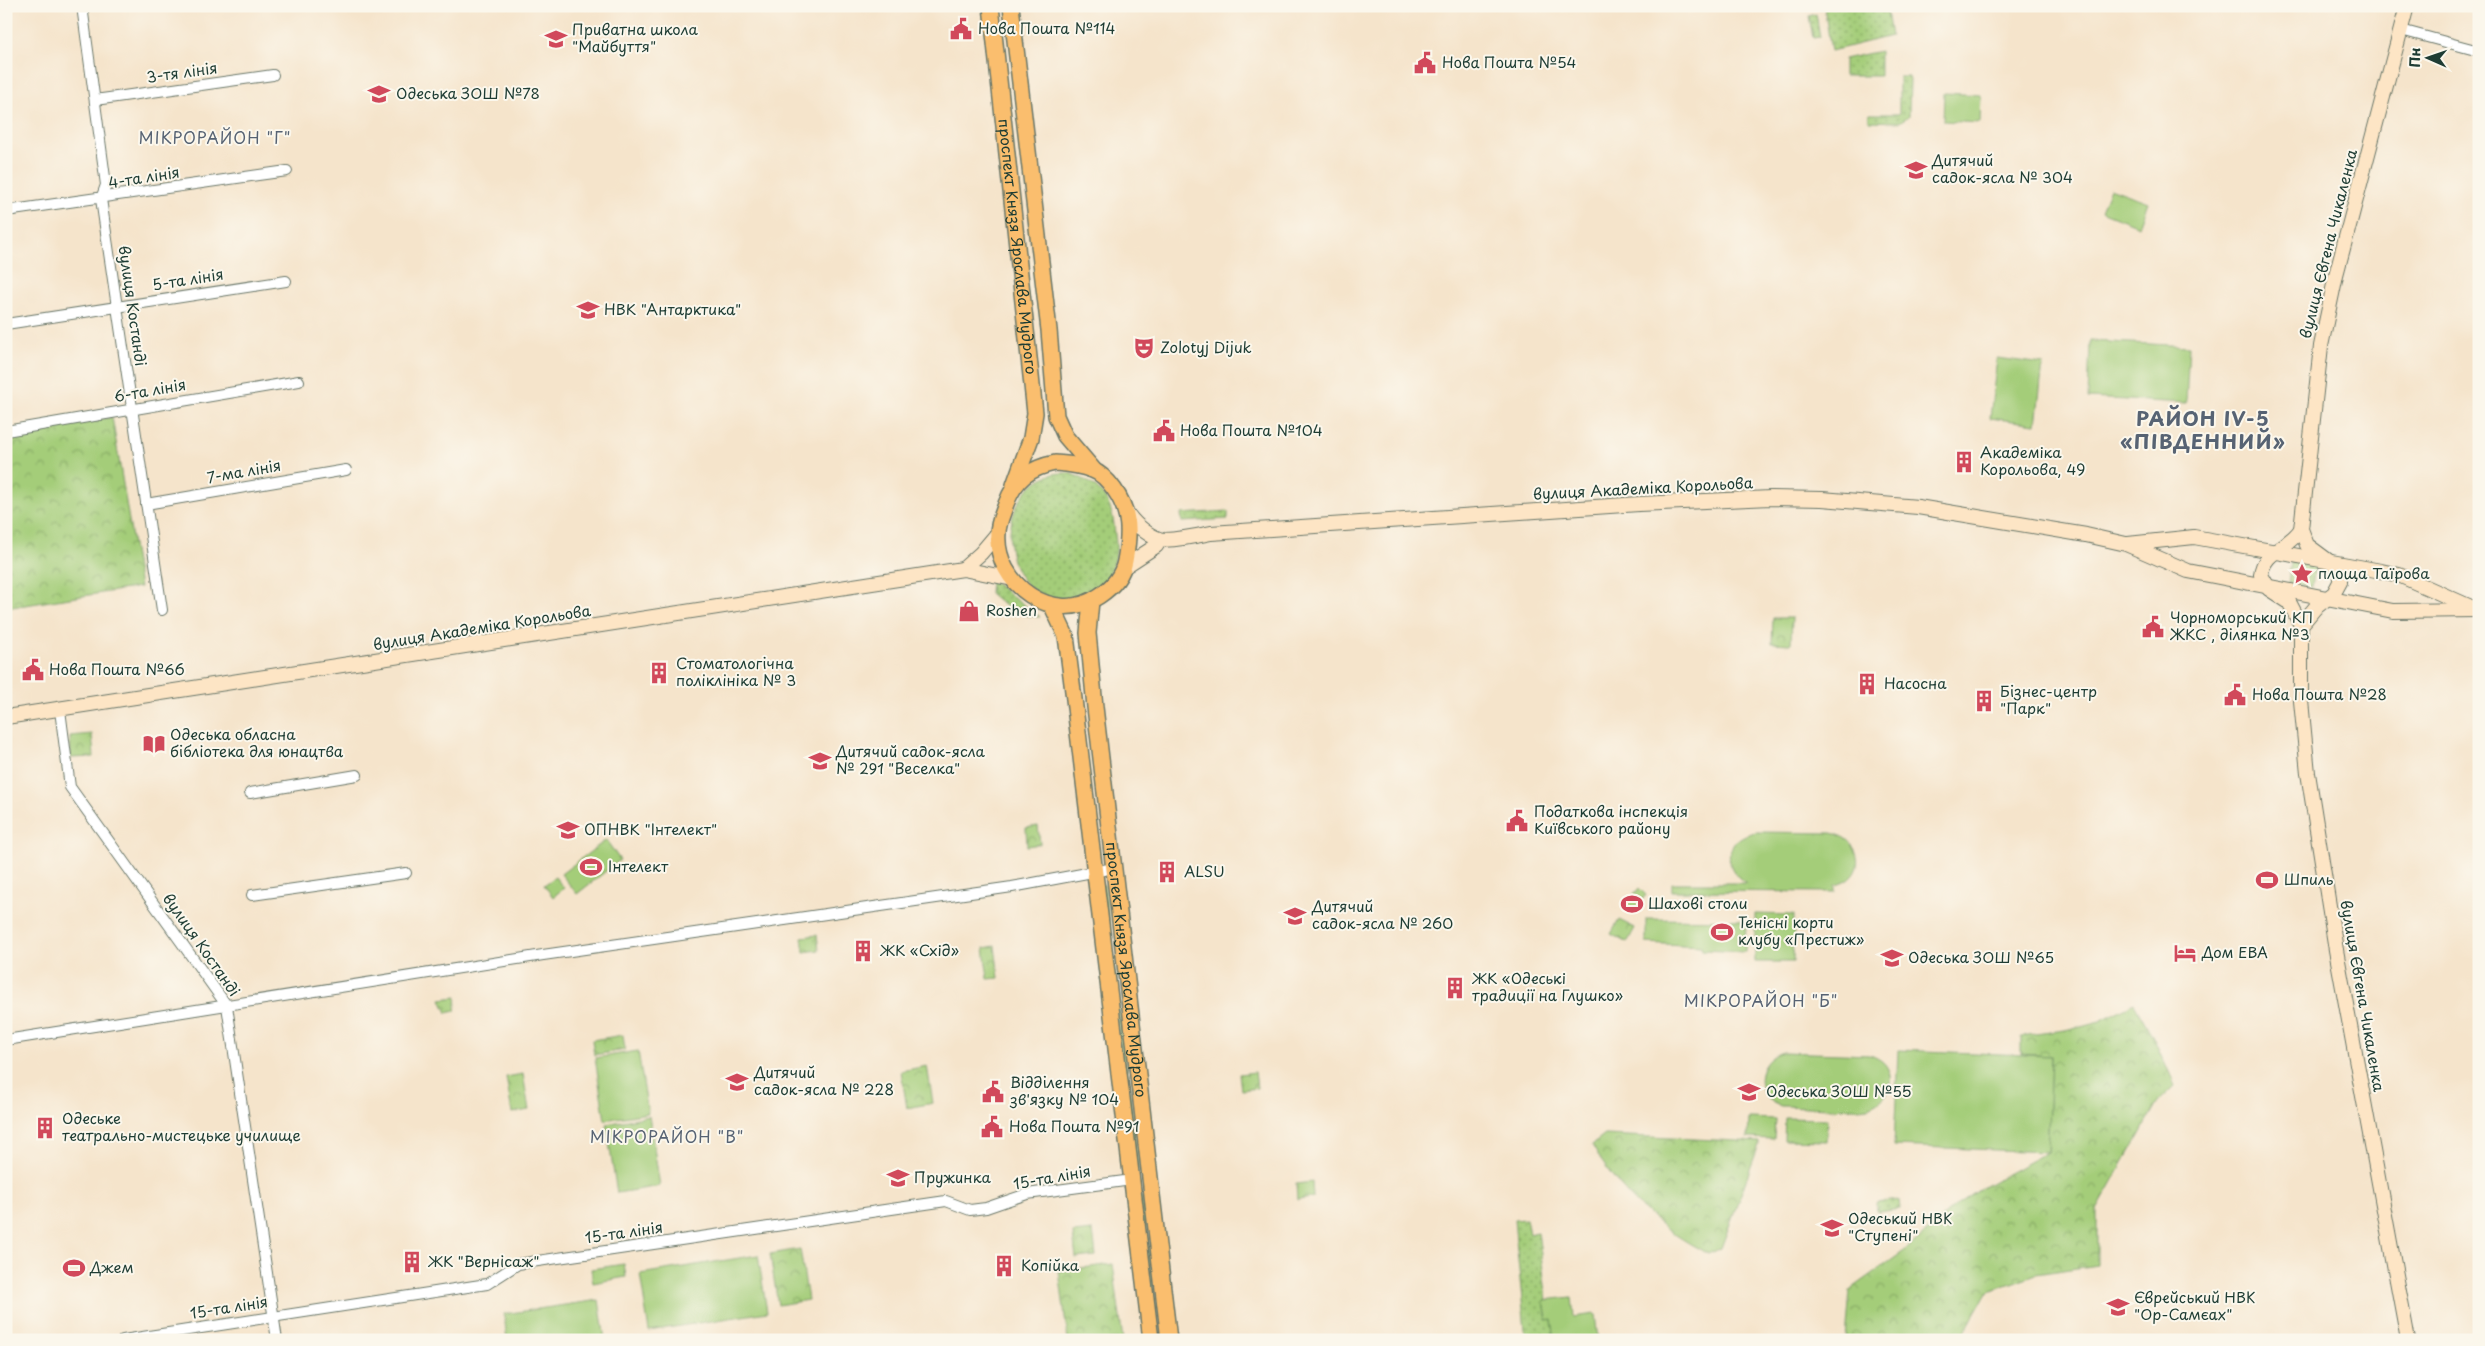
<svg xmlns="http://www.w3.org/2000/svg" width="2485" height="1346" font-family="'Playpen Sans',sans-serif">
<style>
.grass{fill:url(#grass-dots);stroke:#628556}
.park{fill:url(#park-crowns);stroke:#628556}
.pitch{fill:#a4cd79;stroke:#628556}
.lines{fill:none;stroke-linecap:round;stroke-linejoin:round}
.street-casing{stroke:#6a7769;stroke-width:12}
.secondary-casing{stroke:#6a7769;stroke-width:16}
.primary-casing{stroke:#6a7769;stroke-width:18}
.street{stroke:#fff;stroke-width:10}
.secondary{stroke:#fde5c5;stroke-width:14}
.primary{stroke:#fabe6e;stroke-width:15}
.labels{text-anchor:middle;stroke-width:4;stroke-linejoin:round;paint-order:stroke}
.poi-label{font-size:15px;fill:#1f3d34;stroke:#fbf7ec;text-anchor:start}
.street-label{font-size:15px;fill:#1f3d34;stroke:#fbf7ec}
.neighbourhood-label{font-size:16px;letter-spacing:1px;fill:#576373;stroke:#fbf7ec}
.district-label{font-size:20px;font-weight:bold;letter-spacing:1px;fill:#576373;stroke:#fbf7ec}
</style>
<defs>
<pattern id="grass-dots" width="8" height="8" patternUnits="userSpaceOnUse" patternTransform="scale(1.25)"><rect width="8" height="8" fill="#a4cd79"/><path d="M2 2h.1M6 6h.1" fill="none" stroke="#85a864" stroke-width="1.8" stroke-linecap="round"/></pattern>
<pattern id="park-crowns" width="20" height="18" patternUnits="userSpaceOnUse" patternTransform="scale(1.25)"><rect width="20" height="18" fill="#a4cd79"/><path d="M2 6a3 3 0 1 1 6 0M12 15a3 3 0 1 1 6 0" fill="none" stroke="#85a864"/></pattern>
</defs>
<rect width="100%" height="100%" fill="#fbf7ec"/>
<filter id="ink" filterUnits="userSpaceOnUse"><feTurbulence type="fractalNoise" baseFrequency=".02" numOctaves="2"/><feDisplacementMap in="SourceGraphic" scale="10" xChannelSelector="R" yChannelSelector="G"/><feConvolveMatrix kernelMatrix="1 2 1 2 8 2 1 2 1" color-interpolation-filters="sRGB"/></filter>
<filter id="wash" filterUnits="userSpaceOnUse"><feTurbulence type="fractalNoise" baseFrequency=".0096" numOctaves="4" result="noise"/><feDisplacementMap in="SourceGraphic" scale="20" xChannelSelector="R" yChannelSelector="G"/><feGaussianBlur stdDeviation="1.12" result="paint"/><feColorMatrix in="noise" values="0 0 0 0 0 0 0 0 0 0 0 0 0 0 0 0 0 1.4 0 .05"/><feComposite in="paint" operator="in"/></filter>
<g filter="url(#wash)">
<rect width="100%" height="100%" fill="#f5e4cb"/>
<!-- grass -->
<g class="grass">
<path d="M1824,6h62l5,30 -60,15z"/>
<path d="M1816,14l4,23 -7,1 -4,-22z"/>
<path d="M1880,51v25h-36v-17z"/>
<path d="M1899,77h10l1,3 -1,36 -10,6 -30,-1v-7h30z"/>
<path d="M1069,473c33,12 44,28 46,62 2,13 2,25 -5,37 -6,13 -18,20 -31,25 -10,3 -21,3 -30,0 -53,-14 -51,-101 -2,-121 7,-3 15,-3 22,-3z"/>
<path d="M1228,511v8l-46,3 -1,-8z"/>
<path d="M2291,562l24,4 -3,21 -24,-4z"/>
<path d="M991,580l49,37c-27,-2 -30,-7 -50,-24z"/>
<path d="M1100,885h4l35,284 -4,1z"/>
<path d="M1138,1197h5l17,143h-5z"/>
<path d="M1899,1200l1,9 -23,3 -1,-9z"/>
<path d="M1526,1219l3,15 9,-2 9,68h-3l3,19h5l3,21h-29l-12,-120z"/>
</g>
<!-- park -->
<g class="park">
<path d="M112,417l28,170 -134,21v-173z"/>
<path d="M1773,618h19l-1,26 -19,-1z"/>
<path d="M92,734l2,23 -23,1 -1,-22z"/>
<path d="M1038,826l2,18 -13,2 -1,-18z"/>
<path d="M1619,920l16,8 -8,15 -16,-9z"/>
<path d="M817,935l2,15 -15,2 -2,-15z"/>
<path d="M995,946l4,32 -11,1 -4,-31z"/>
<path d="M457,997l-2,14 -8,2 -6,-14z"/>
<path d="M2134,1003l18,32 23,51 -18,17 -60,107v55l-61,9 -49,18 -27,48h-114l4,-50 57,-41 47,-42 31,-21 62,-34 4,-96 -30,-2v-18l44,-6 35,-9z"/>
<path d="M623,1035l2,15 -31,5 -2,-15z"/>
<path d="M927,1066l6,37 -26,5 -6,-37z"/>
<path d="M1255,1072l2,16 -16,2 -2,-16z"/>
<path d="M523,1074l6,36 -17,3 -6,-36z"/>
<path d="M1605,1135l155,7 -39,106 -12,6c-49,-24 -91,-62 -117,-109z"/>
<path d="M1312,1182l1,16 -16,2 -1,-16z"/>
<path d="M1093,1231l3,25 -20,2 -3,-25z"/>
<path d="M800,1249l8,51 -30,5 -8,-51z"/>
<path d="M1113,1264l10,76h-55l-9,-69z"/>
</g>
<!-- pitch -->
<g class="pitch">
<path d="M1944,93l37,2 -1,28 -37,-2z"/>
<path d="M2110,188l38,14 -9,24 -38,-15z"/>
<path d="M2090,341l99,5 -3,57 -98,-5z"/>
<path d="M1997,358l46,6 -7,60 -46,-6z"/>
<path d="M1756,832l76,1c32,7 35,46 3,52v7l-163,-1v-8h74c-26,-16 -21,-46 10,-51z"/>
<path d="M606,840l14,20 -43,34 -16,-20z"/>
<path d="M555,877l9,11 -11,9 -9,-12z"/>
<path d="M1639,888l7,7 -16,19 -7,-7z"/>
<path d="M1755,914l39,1 -1,47h-38z"/>
<path d="M1646,919l100,1 -1,32 -43,-2 -1,-4 -55,-3z"/>
<path d="M1898,1050l153,6 -4,96 -153,-6z"/>
<path d="M638,1051l10,62 -43,7 -10,-62z"/>
<path d="M1783,1052l87,3c11,4 18,9 20,21 2,14 -6,25 -19,30 -14,5 -72,0 -90,0 -29,-9 -27,-46 2,-54z"/>
<path d="M649,1116l11,70 -43,7 -11,-69z"/>
<path d="M1749,1118l26,1 -1,20 -26,-1z"/>
<path d="M1785,1118l42,1 -1,22 -42,-1z"/>
<path d="M758,1255l9,57 -118,19 -9,-57z"/>
<path d="M624,1264l2,13 -33,6 -2,-14z"/>
<path d="M1572,1297l2,20 21,-3 3,26h-43l-3,-21 -5,1 -3,-20z"/>
<path d="M599,1300l6,40h-98l-3,-26z"/>
</g>
</g>
<g filter="url(#ink)">
<g class="lines">
<!-- street casing -->
<g class="street-casing">
<g id="street">
<path d="M82,6l24,179 -5,14 61,411"/>
<path d="M2401,30l78,21"/>
<path d="M95,100l178,-25"/>
<path d="M6,211l281,-40"/>
<path d="M6,324l280,-43"/>
<path d="M6,431l293,-50"/>
<path d="M146,504l200,-34"/>
<path d="M60,710l10,77 157,219 50,334"/>
<path d="M250,793l107,-18"/>
<path d="M252,895l154,-22"/>
<path d="M6,1040l537,-85 469,-68 102,-19"/>
<path d="M123,1340l364,-56 31,-20 40,-6 388,-57 24,9 16,-2 41,-14 105,-14"/>
</g>
</g>
<!-- secondary casing -->
<g class="secondary-casing">
<g id="secondary">
<path d="M1126,511c6,11 21,24 33,28 8,3 43,-4 52,-6l428,-29 132,-6 51,1 96,8 168,28 40,9 62,27 205,40 86,-1"/>
<path d="M2301,529c-12,19 -38,22 -40,46l8,14 20,13 12,23v76l7,72 28,177 72,390"/>
<path d="M2128,544l66,-7 187,34 18,4 74,33"/>
<path d="M1124,567l32,-21 4,-6"/>
<path d="M963,569l18,-16 16,-19"/>
<path d="M2301,625l14,-17 19,-15 6,-11v-6l-6,-11 -27,-20 -6,-16 20,-183 15,-71 71,-269"/>
<path d="M6,717l957,-148 50,10"/>
</g>
</g>
<!-- primary casing -->
<g class="primary-casing">
<g id="primary">
<path id="s1" d="M991,6l44,407 -4,25 -17,47"/>
<path d="M1011,6l38,324 7,86 9,20 29,34"/>
<path d="M1055,463c13,1 25,2 37,7 9,3 17,12 22,19 17,24 16,45 11,72 -3,16 -14,27 -26,35 -45,31 -105,-12 -101,-63 0,-10 5,-20 8,-29 9,-25 24,-36 49,-41z"/>
<path id="s2" d="M1091,601l-3,32 7,74 74,633"/>
<path d="M1052,606l14,30 8,63 77,641"/>
</g>
</g>
<!-- street -->
<use href="#street" class="street"/>
<!-- secondary -->
<use href="#secondary" class="secondary"/>
<!-- primary -->
<use href="#primary" class="primary"/>
</g>
</g>
<!-- icons -->
<defs>
<g id="civic-bare" transform="scale(1.725)"><path d="M-.6-6.5H3V-4.5H.6V-3L4-1V1h2V6H-6V1h2V-1L-.6-3ZM-1.2 2.5V6h2.4V2.5Z" fill="#d1495b" stroke="#fbf7ec" stroke-width="2.5" paint-order="stroke"/></g>
<g id="school-bare" transform="scale(1.725)"><path d="M0-5L7-2L0 1L-7-2ZM-4 1L0 2.5L4 1V4Q0 6-4 4Z" fill="#d1495b" stroke="#fbf7ec" stroke-width="2.5" paint-order="stroke"/></g>
<g id="theatre-bare" transform="scale(1.725)"><path d="M-5-5.5Q0-4 5-5.5V0Q5 5 0 6Q-5 5-5 0ZM-3.3-2.5H-1v1.5H-3.3ZM1-2.5H3.3v1.5H1ZM-2.8 1Q0 5.5 2.8 1Z" fill="#d1495b" stroke="#fbf7ec" stroke-width="2.5" paint-order="stroke"/></g>
<g id="building-bare" transform="scale(1.725)"><path d="M-4-6H4V6H1V3H-1V6H-4ZM-2.5-4.3h1.7v1.8h-1.7ZM.8-4.3h1.7v1.8H.8ZM-2.5-1h1.7V.8h-1.7ZM.8-1h1.7V.8H.8Z" fill="#d1495b" stroke="#fbf7ec" stroke-width="2.5" paint-order="stroke"/></g>
<g id="sight-bare" transform="scale(1.725)"><path d="M0-6L1.8-2.2L6-1.7L2.9 1.2L3.7 5.4L0 3.3L-3.7 5.4L-2.9 1.2L-6-1.7L-1.8-2.2Z" fill="#d1495b" stroke="#fbf7ec" stroke-width="2.5" paint-order="stroke"/></g>
<g id="shop-bare" transform="scale(1.725)"><path d="M-5-2.5h2.3a2.7 3.5 0 0 1 5.4 0H5L5.5 6h-11ZM-1.5-2.5h3a1.5 2.3 0 0 0-3 0Z" fill="#d1495b" stroke="#fbf7ec" stroke-width="2.5" paint-order="stroke"/></g>
<g id="library-bare" transform="scale(1.725)"><path d="M-6-4Q-3-5.5-.7-3.5V5Q-3 3-6 4ZM6-4Q3-5.5 .7-3.5V5Q3 3 6 4Z" fill="#d1495b" stroke="#fbf7ec" stroke-width="2.5" paint-order="stroke"/></g>
<g id="stadium-bare" transform="scale(1.725)"><path d="M0-5a6.5 5 0 1 0 0 10a6.5 5 0 1 0 0-10ZM-3.5-1.8h7v3.6h-7Z" fill="#d1495b" stroke="#fbf7ec" stroke-width="2.5" paint-order="stroke"/></g>
<g id="hotel-bare" transform="scale(1.725)"><path d="M-6-4.5h1.5V1H6V5H4.5V3h-9V5H-6ZM-4 0a1.8 1.8 0 1 1 3.6 0ZM.5 0V-2.5h3Q6-2.5 6 0Z" fill="#d1495b" stroke="#fbf7ec" stroke-width="2.5" paint-order="stroke"/></g>
</defs>
<g fill-rule="evenodd">
<use href="#civic-bare" x="961" y="29"/>
<use href="#school-bare" x="556" y="39"/>
<use href="#civic-bare" x="1425" y="63"/>
<use href="#school-bare" x="379" y="94"/>
<use href="#school-bare" x="1916" y="170"/>
<use href="#school-bare" x="588" y="310"/>
<use href="#theatre-bare" x="1144" y="348"/>
<use href="#civic-bare" x="1164" y="431"/>
<use href="#building-bare" x="1964" y="462"/>
<use href="#sight-bare" x="2302" y="574"/>
<use href="#shop-bare" x="969" y="611"/>
<use href="#civic-bare" x="2153" y="627"/>
<use href="#civic-bare" x="33" y="670"/>
<use href="#building-bare" x="659" y="673"/>
<use href="#building-bare" x="1867" y="684"/>
<use href="#civic-bare" x="2235" y="695"/>
<use href="#building-bare" x="1984" y="701"/>
<use href="#library-bare" x="154" y="744"/>
<use href="#school-bare" x="820" y="761"/>
<use href="#civic-bare" x="1517" y="821"/>
<use href="#school-bare" x="568" y="830"/>
<use href="#stadium-bare" x="591" y="867"/>
<use href="#building-bare" x="1167" y="872"/>
<use href="#stadium-bare" x="2267" y="880"/>
<use href="#stadium-bare" x="1632" y="904"/>
<use href="#school-bare" x="1295" y="916"/>
<use href="#stadium-bare" x="1722" y="932"/>
<use href="#building-bare" x="863" y="951"/>
<use href="#hotel-bare" x="2185" y="953"/>
<use href="#school-bare" x="1892" y="958"/>
<use href="#building-bare" x="1455" y="988"/>
<use href="#school-bare" x="737" y="1082"/>
<use href="#civic-bare" x="993" y="1092"/>
<use href="#school-bare" x="1749" y="1092"/>
<use href="#civic-bare" x="992" y="1127"/>
<use href="#building-bare" x="45" y="1128"/>
<use href="#school-bare" x="898" y="1178"/>
<use href="#school-bare" x="1832" y="1228"/>
<use href="#building-bare" x="412" y="1262"/>
<use href="#building-bare" x="1004" y="1266"/>
<use href="#stadium-bare" x="74" y="1268"/>
<use href="#school-bare" x="2118" y="1307"/>
</g>
<g class="labels">
<!-- poi labels -->
<g class="poi-label">
<text x="978" y="34">Нова Пошта №114</text>
<text x="572" y="35">Приватна школа<tspan x="572" dy="17">"Майбуття"</tspan></text>
<text x="1442" y="68">Нова Пошта №54</text>
<text x="396" y="99">Одеська ЗОШ №78</text>
<text x="1932" y="166">Дитячий<tspan x="1932" dy="17">садок-ясла № 304</tspan></text>
<text x="604" y="315">НВК "Антарктика"</text>
<text x="1160" y="353">Zolotyj Dijuk</text>
<text x="1180" y="436">Нова Пошта №104</text>
<text x="1980" y="458">Академіка<tspan x="1980" dy="17">Корольова, 49</tspan></text>
<text x="2318" y="579">площа Таїрова</text>
<text x="986" y="616">Roshen</text>
<text x="2170" y="623">Чорноморський КП<tspan x="2170" dy="17">ЖКС , ділянка №3</tspan></text>
<text x="676" y="669">Стоматологічна<tspan x="676" dy="17">поліклініка № 3</tspan></text>
<text x="49" y="675">Нова Пошта №66</text>
<text x="1884" y="689">Насосна</text>
<text x="2000" y="697">Бізнес-центр<tspan x="2000" dy="17">"Парк"</tspan></text>
<text x="2252" y="700">Нова Пошта №28</text>
<text x="170" y="740">Одеська обласна<tspan x="170" dy="17">бібліотека для юнацтва</tspan></text>
<text x="836" y="757">Дитячий садок-ясла<tspan x="836" dy="17">№ 291 "Веселка"</tspan></text>
<text x="1534" y="817">Податкова інспекція<tspan x="1534" dy="17">Київського району</tspan></text>
<text x="584" y="835">ОПНВК "Інтелект"</text>
<text x="608" y="872">Інтелект</text>
<text x="1184" y="877">ALSU</text>
<text x="2284" y="885">Шпиль</text>
<text x="1648" y="909">Шахові столи</text>
<text x="1312" y="912">Дитячий<tspan x="1312" dy="17">садок-ясла № 260</tspan></text>
<text x="1738" y="928">Тенісні корти<tspan x="1738" dy="17">клубу «Престиж»</tspan></text>
<text x="880" y="956">ЖК «Схід»</text>
<text x="2202" y="958">Дом ЕВА</text>
<text x="1908" y="963">Одеська ЗОШ №65</text>
<text x="1472" y="984">ЖК «Одеські<tspan x="1472" dy="17">традиції на Глушко»</tspan></text>
<text x="754" y="1078">Дитячий<tspan x="754" dy="17">садок-ясла № 228</tspan></text>
<text x="1010" y="1088">Відділення<tspan x="1010" dy="17">зв'язку № 104</tspan></text>
<text x="1766" y="1097">Одеська ЗОШ №55</text>
<text x="62" y="1124">Одеське<tspan x="62" dy="17">театрально-мистецьке училище</tspan></text>
<text x="1009" y="1132">Нова Пошта №91</text>
<text x="914" y="1183">Пружинка</text>
<text x="1848" y="1224">Одеський НВК<tspan x="1848" dy="17">"Ступені"</tspan></text>
<text x="428" y="1267">ЖК "Вернісаж"</text>
<text x="1021" y="1271">Копійка</text>
<text x="90" y="1273">Джем</text>
<text x="2134" y="1303">Єврейський НВК<tspan x="2134" dy="17">"Ор-Самєах"</tspan></text>
</g>
<!-- street labels -->
<g class="street-label">
<text transform="translate(182 73) rotate(-8)" y="5">3-тя лінія</text>
<text transform="translate(144 178) rotate(-9)" y="5">4-та лінія</text>
<text transform="translate(2329 244) rotate(-76)" y="5">вулиця Євгена Чикаленка</text>
<text dy="5" stroke="none"><textPath href="#s1" startOffset="242">проспект Князя Ярослава Мудрого</textPath></text>
<text transform="translate(188 280) rotate(-9)" y="5">5-та лінія</text>
<text transform="translate(132 306) rotate(82)" y="5">вулиця Костанді</text>
<text transform="translate(150 391) rotate(-10)" y="5">6-та лінія</text>
<text transform="translate(244 472) rotate(-10)" y="5">7-ма лінія</text>
<text transform="translate(1643 489) rotate(-3)" y="5">вулиця Академіка Корольова</text>
<text transform="translate(482 628) rotate(-9)" y="5">вулиця Академіка Корольова</text>
<text transform="translate(201 945) rotate(55)" y="5">вулиця Костанді</text>
<text dy="5" stroke="none"><textPath href="#s2" startOffset="371">проспект Князя Ярослава Мудрого</textPath></text>
<text transform="translate(2362 996) rotate(80)" y="5">вулиця Євгена Чикаленка</text>
<text transform="translate(1052 1178) rotate(-10)" y="5">15-та лінія</text>
<text transform="translate(624 1233) rotate(-8)" y="5">15-та лінія</text>
<text transform="translate(229 1308) rotate(-9)" y="5">15-та лінія</text>
</g>
<!-- neighbourhood labels -->
<g class="neighbourhood-label">
<text x="215" y="144">МІКРОРАЙОН "Г"</text>
<text x="1761" y="1007">МІКРОРАЙОН "Б"</text>
<text x="667" y="1143">МІКРОРАЙОН "В"</text>
</g>
<!-- district labels -->
<g class="district-label">
<text x="2203" y="426">РАЙОН IV-5<tspan x="2203" dy="23">«ПІВДЕННИЙ»</tspan></text>
</g>
</g>
<!-- margin -->
<rect width="2485" height="1346" fill="none" stroke="#fbf7ec" stroke-width="25"/>
<!-- north arrow -->
<g transform="translate(2428 58) rotate(272)" stroke="#fbf7ec" stroke-width="4" paint-order="stroke">
<path d="M0-4L9 19L0 12L-9 19Z" fill="#1f3d34"/>
<text y="-8" font-size="14" font-weight="bold" text-anchor="middle" fill="#1f3d34">Пн</text>
</g>
</svg>
